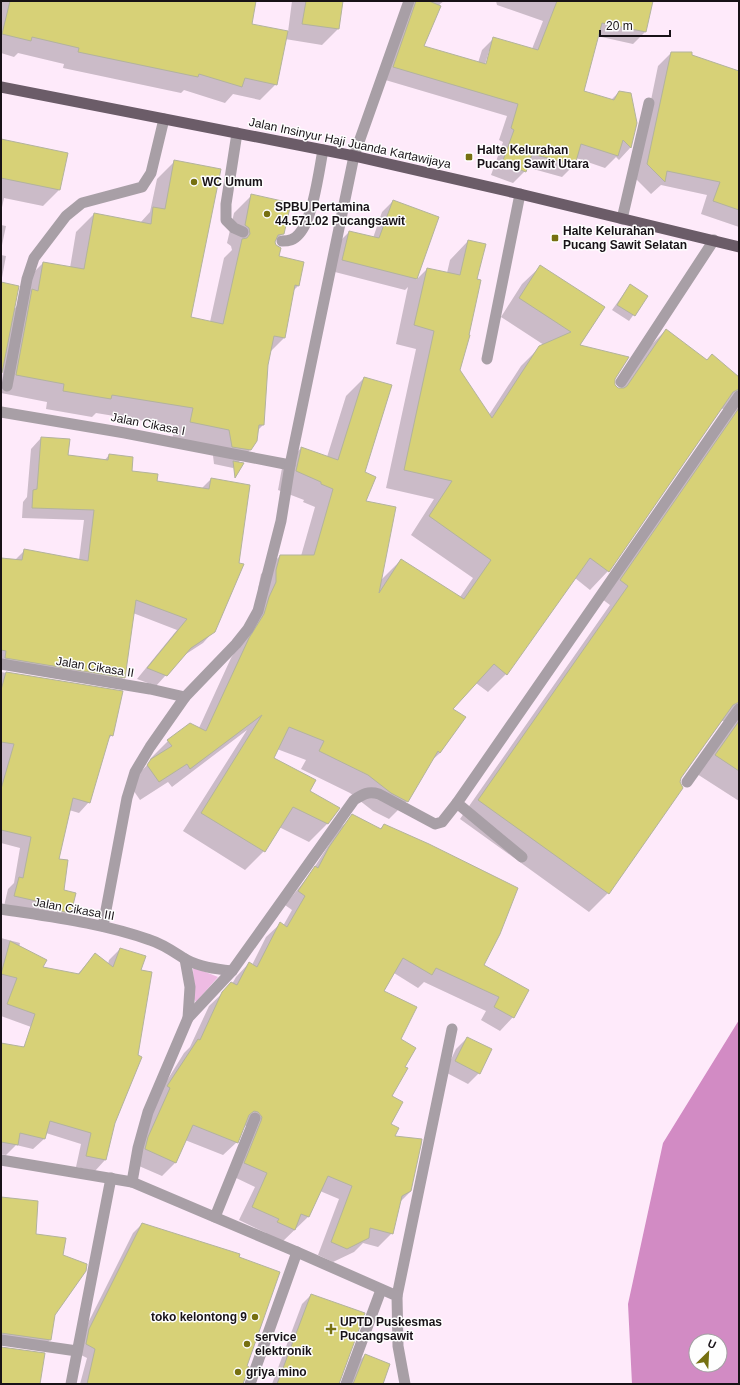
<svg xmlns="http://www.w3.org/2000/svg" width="740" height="1385" font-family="Helvetica,sans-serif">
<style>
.green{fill:#eebbe3}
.water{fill:#d28bc4;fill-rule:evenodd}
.shadow{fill:#0003;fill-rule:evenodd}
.building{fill:#d7d177;stroke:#b3b39d}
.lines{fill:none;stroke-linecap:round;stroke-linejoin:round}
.service{stroke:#a89fa6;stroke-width:11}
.minor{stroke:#a89fa6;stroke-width:11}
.primary{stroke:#6b5c68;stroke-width:11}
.poi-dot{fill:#767011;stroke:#fefefe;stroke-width:1.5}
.labels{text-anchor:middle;stroke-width:3;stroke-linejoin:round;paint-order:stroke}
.street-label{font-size:12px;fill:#181217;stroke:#fefefe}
.poi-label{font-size:12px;font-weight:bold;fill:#181217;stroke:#fefefe;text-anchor:start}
</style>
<rect width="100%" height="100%" fill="#feeafa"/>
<!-- green -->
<path class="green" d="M193,967l25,10 -22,25 -2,-3z"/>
<!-- water -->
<path class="water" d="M739,1020v364h-107l-4,-80 35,-161zM696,1341h24v24h-24z"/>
<!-- shadow -->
<g class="shadow">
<path d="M1,1h254l-4,24 37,7 4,-31h50l-4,28 -16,16 -37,-6 -9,45 -16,16 -27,-6 -8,9 -41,-13 -3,3 -118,-25 1,-4 -46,-11 -4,4 -13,-4z"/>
<path d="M407,1h37l-4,3 -17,43 55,16 4,-13 12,-12 38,11 11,-28 -46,-16 -1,-4h156l-7,31 -12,12 -36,-8 -14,56 28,8 8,-8 17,31 -6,25 -11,12 -3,-3 -11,11 -29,-10 -2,7 -12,12 -36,-10 -1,4 -12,12 -22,-8 12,-33 -4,-2 8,-24 -125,-37zM489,51h2l-5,18 -2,-1z"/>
<path d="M671,53l20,2 48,17v155l-38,-13 6,-19 -46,-10 -10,9 -16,-16 23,-112z"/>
<path d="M1,140l58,50 -16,16 -39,-8 -3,14z"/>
<path d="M175,161l15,157 20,4 14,-64 8,-8 -1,-4 -4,-3 7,-30 18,-18 31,38 -9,9 4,15 20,29 -5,5 -9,47 -14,14 -3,12 -4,61 -6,6 -7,19 -17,18 -19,-4 -2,-17 -40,-7 3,-14 -79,-13 -4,4 -46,-8 1,-7 -46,-9 2,-22 -2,2v-118l5,1 -5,27 12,27 9,-9 3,-20 18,-18 27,5 6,-36 18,-18 46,9 10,-11 7,-33z"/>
<path d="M393,201l45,17 -22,62 11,-11 20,4 3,-13 18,-19 8,39 -17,90 30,45 32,-49 19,-19 4,-2 -43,-28 21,-33 19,-18 38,80 34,35 1,5 5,4 28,-41 19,-19 40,31 6,-6 27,24v422l-42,-27 27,-53h-2l-42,56 -1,5 3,5 -74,106 -19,19 -129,-93 150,-214 -8,-6 125,-188 -6,-3 -113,163 -18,19 -15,-12 -69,96 -18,18 -12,-9 -24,26 12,9 -24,35 -10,9 -23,39 -18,18 -16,-8 -23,-18 -49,-24 5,-9 -29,-11 -5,9 37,34 19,31 -19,19 -30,-15 -15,24 -19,19 -62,-39 64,-101 -75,57 -4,-5 -28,18 -11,-16 22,-23 -1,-2 18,-18 31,-13 32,-70 15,-24 12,-32v-13l3,-15 19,-18h21l14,-49 -12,-5 1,-2 -26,-10 4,-22 19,-20 26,9 19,-61 18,-18 1,124 15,79 21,-21 59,37 13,-19 -62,-43 23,-36 -48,-11 30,-139 -20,-5 12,-57 -3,3 -74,-19 7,-28 11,-11 24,6 9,-26z"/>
<path d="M1,225l5,1 -5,24z"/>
<path d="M630,285l17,11 -18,25 -17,-11z"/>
<path d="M41,438l26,18 37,5 5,-6 22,17 25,10 45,7 10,-10 3,152 -11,12 -20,13 -27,30 -19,-7 40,-49 -44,-17 -9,64 -11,11 -112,-19v-110l14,1 10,-10 54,10 5,-40 -62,-2 1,-16 4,-5 4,-48z"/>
<path d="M1,672l120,20 -9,43 -5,5 -18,62 -10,11 -10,-3 -12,49 6,32 7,22 -11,10 -55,-17 4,-17 6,-6 6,-35 -19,-5z"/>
<path d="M353,816l26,14 5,-5 99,141 45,25 -15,26 -13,14 -19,-11 5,-9 -62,-29 -6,6 -24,-15 -11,19 17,48 3,27 -12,29 -2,28 22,67 -11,11 -8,31 -14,14 -15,-4 -9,9 -21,10 -15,-7 21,-56 -19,-8 -11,25 -28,27 -16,-8 1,-2 -27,-13 16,-33 -23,-11 17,-46 -5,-6 -7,18 -14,13 -38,-15 -10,23 -13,13 -30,-13 23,-63 29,-47 6,-6 19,-41 23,-22 4,-7 13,-14 3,2 14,-28 14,-13 3,2 9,-16 -7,-5 25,-31 29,-45z"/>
<path d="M1,938l19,5 -1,4 22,21 36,7 18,-21 13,10 1,-4 11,-11 20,22 -13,91 -126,-46z"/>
<path d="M467,1038l12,35 -11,11 -23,-12 11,-23z"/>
<path d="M1,1044l21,4 3,-3 89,77 -9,38 -10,11 -19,-4 5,-23 -35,-11 -2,6 -11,10 -17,-4 -10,10 -5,-1z"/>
<path d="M1,1197l34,38 19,80 -4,25 -9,9 -40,-6z"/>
<path d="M142,1224l104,142 -4,18h-162l7,-26 -10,-5 3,-14 53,-106z"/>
<path d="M311,1295l28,89h-67l30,-80z"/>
<path d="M365,1355l17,29h-34l8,-20z"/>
</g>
<!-- building -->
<g class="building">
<path d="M10,1h246l-4,23 36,7 -11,54 -32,-7 -3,9 -43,-13 -1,3 -120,-25 1,-4 -47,-11 -1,4 -29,-7z"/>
<path d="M306,1h37l-4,28 -37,-5z"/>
<path d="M416,1h13l12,5 -17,40 62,18 7,-27 45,13 19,-49h96l-7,31 -44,-9 -18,68 30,9 5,-9 12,2 6,30 -6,25 -8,-8 -5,16 -37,-12 -6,21 -43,-11 -6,18 -24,-9 12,-33 -3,-2 7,-24 -125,-37z"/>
<path d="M671,52h21v3l47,16v139l-26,-9 7,-19 -53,-11 -2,11 -18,-18z"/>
<path d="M1,139l67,14 -8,37 -59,-12z"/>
<path d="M174,160l47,9 -30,148 32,7 19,-85 5,-1 3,-4 -1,-6 -4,-3 6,-31 40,9 -7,31 -6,1 -3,7 1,3 5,3 -2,8 25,6 -5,24 -4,-1 -10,53 -11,-2 -6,29 -4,60h-5l-2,16 -6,9 -19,-3 -3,-17 -39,-8 3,-14 -81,-13 -1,4 -48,-8 1,-7 -48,-9 16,-86 6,2 5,-29 41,7 10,-56 57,11 2,-17 12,2z"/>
<path d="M393,200l46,17 -22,62 -75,-19 7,-29 30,7z"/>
<path d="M468,240l18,4 -9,35 4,1 -12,55h1l-10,35 32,48 47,-72 32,-14 -52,-34 21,-33 65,42 -25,38 49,12 -14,22v6l3,3h6l3,-2 39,-57 41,31 5,-6 27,23v12l-6,3 -124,180 -19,-14 -83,117 -13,-11 -41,45 13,8 -26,36 -2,-2 -30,51 -17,-9 -23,-18 -49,-24 5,-10 -35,-14 -15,31 42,22 -6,11 30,17 -12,16 -35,-17 -28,45 -64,-39 61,-98 -72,54 -3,-5 -28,18 -12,-17 4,-6 21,-13 -5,-6 23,-17 16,8 43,-93 15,-24 5,-17 7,-15v-12l4,-15h34l19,-66 -12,-5v-2l-25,-11 5,-22v-2l37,13 26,-83 28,8 -27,87 11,5 -10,24 30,6 -17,86 22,-34 63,40 27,-39 -62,-44 23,-35 -48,-11 30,-139 -20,-6 13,-57 33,7z"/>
<path d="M1,282l18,4 -17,87 -1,-1z"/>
<path d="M630,284l18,12 -13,20 -18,-11z"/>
<path d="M739,408v294l-6,3 -52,73 -1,4 3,6 -74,106 -131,-94 150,-214 -8,-6z"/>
<path d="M41,437l29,2 -2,16 40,5 1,-6 24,3 -1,14 26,3 -1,7 52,8 2,-11 39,7 -11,78 5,1 -29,68 -24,16 -24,28 -20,-8 40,-49 -51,-19 -11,78 -120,-20 1,-7 -5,-1v-92l21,2 2,-11 64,12 6,-51 -62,-2 1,-18 4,-1z"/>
<path d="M233,461l11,2 -9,15z"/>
<path d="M6,672l117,19 -10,45 -3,-1 -20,68 -17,-5 -14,61 9,1 -4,30 12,3 -5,20 -18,-3 1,-5 -40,-9 5,-19 4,1 8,-41 -30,-7v-41l13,-45 -13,-2v-52z"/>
<path d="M739,721v50l-24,-16z"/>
<path d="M352,814l29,15 3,-5 45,20 89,44 -18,46 -16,31 45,25 -15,28 -20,-11 5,-10 -63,-29 -4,7 -29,-17 -19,33 33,16 -16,32 15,9 -11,19 3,1 -16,28 11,6 -12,22 8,4 -4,8 27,3 -1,6 -10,46 -9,5 -9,38 -23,-6 -1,10 -22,11 -16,-7 21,-56 -24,-10 -19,41 -8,-3 -6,16 -18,-8 2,-3 -27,-12 15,-34 -23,-10 17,-42 1,-4 -4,-5 -4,-1 -5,4 -11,28 -45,-18 -17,38 -31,-14 3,-12 22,-49 -3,-2 31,-47 2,1 22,-48 9,-10 6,3 12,-23 8,5 23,-45 7,5 18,-31 -7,-5 17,-25 3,2 11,-21z"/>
<path d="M10,941l37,19 -4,7 36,7 16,-21 18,14 7,-19 26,8 -5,14 11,2 -14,83 4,2 -27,66 -9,37 -20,-4 5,-23 -41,-12 -5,18 -25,-6 -2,12 -17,-3v-99l23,4 11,-33 -28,-10 10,-26 -16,-4z"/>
<path d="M467,1037l25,12 -12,25 -25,-13z"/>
<path d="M1,1197l37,4 -2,33 30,4 -3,17 24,9 -1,7 -31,44 -4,25 -50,-7z"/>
<path d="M142,1223l98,31 -1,3 41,15 -33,94 2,1 -6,17h-156l8,-35 -9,-5 3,-15z"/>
<path d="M311,1294l54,19 -26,71h-62z"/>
<path d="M1,1347l44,6 -5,31h-39z"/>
<path d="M365,1354l25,10 -7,20h-30z"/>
</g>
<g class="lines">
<!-- service -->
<g class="service">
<path d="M237,133l-11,71v16l8,8 9,4"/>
<path d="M282,241c7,0 12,-1 17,-7 14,-15 20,-63 24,-84"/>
<path d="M621,382l93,-142"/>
<path d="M7,386l20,-107 7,-21 32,-42 16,-13 60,-16 9,-14 13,-54"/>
<path d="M687,782l52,-73"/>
</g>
<!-- minor -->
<g class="minor">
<path d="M622,219l27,-116"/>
<path d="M487,359l33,-165"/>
<path d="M1,412l124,21 165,32"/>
<path d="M1,664l149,25 35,8"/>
<path d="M522,857l-65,-54 282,-407"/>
<path d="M1,909c51,8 101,14 149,31 13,4 24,12 35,19 15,8 31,10 47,12"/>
<path d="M103,926l24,-128 8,-26 15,-25 35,-50 51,-53 12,-15 10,-18 23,-90 9,-56 64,-309 55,-155"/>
<path d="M188,1018l44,-47 122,-171c9,-6 14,-9 25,-6l56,30 7,-2 15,-19"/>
<path d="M1,1160l131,22 165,70"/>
<path d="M132,1182l6,-34 10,-36 40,-94 2,-31 -5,-28"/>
<path d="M215,1217l40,-99"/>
<path d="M397,1296l55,-267"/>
<path d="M1,1340l76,11"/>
<path d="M71,1384l40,-206"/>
<path d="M250,1384l47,-132 100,44 1,50 7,38"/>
<path d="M346,1384l35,-94"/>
</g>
<!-- primary -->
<path class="primary" d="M1,87l353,69 166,38 219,53"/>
</g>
<!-- markers -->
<g class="poi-dot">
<rect x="465" y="153" width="8" height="8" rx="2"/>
<circle cx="194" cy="182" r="4"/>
<circle cx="267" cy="214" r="4"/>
<rect x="551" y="234" width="8" height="8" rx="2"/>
<circle cx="255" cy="1317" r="4"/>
<path d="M329 1323h4v4h4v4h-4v4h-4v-4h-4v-4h4z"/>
<circle cx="247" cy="1344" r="4"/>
<circle cx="238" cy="1372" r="4"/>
</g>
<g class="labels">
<!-- street labels -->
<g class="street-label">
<text transform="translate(350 143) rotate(12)" y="4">Jalan Insinyur Haji Juanda Kartawijaya</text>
<text transform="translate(148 424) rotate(11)" y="4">Jalan Cikasa I</text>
<text transform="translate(95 667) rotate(9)" y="4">Jalan Cikasa II</text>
<text transform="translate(74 909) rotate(10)" y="4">Jalan Cikasa III</text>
</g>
<!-- poi labels -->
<g class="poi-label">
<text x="477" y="154">Halte Kelurahan<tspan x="477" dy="14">Pucang Sawit Utara</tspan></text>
<text x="202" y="186">WC Umum</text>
<text x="275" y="211">SPBU Pertamina<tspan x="275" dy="14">44.571.02 Pucangsawit</tspan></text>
<text x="563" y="235">Halte Kelurahan<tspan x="563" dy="14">Pucang Sawit Selatan</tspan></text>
<text x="247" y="1321" text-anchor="end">toko kelontong 9</text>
<text x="340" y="1326">UPTD Puskesmas<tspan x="340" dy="14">Pucangsawit</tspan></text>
<text x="255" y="1341">service<tspan x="255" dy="14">elektronik</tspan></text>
<text x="246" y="1376">griya mino</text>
</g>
</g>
<!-- border -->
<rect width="740" height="1385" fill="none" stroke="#181217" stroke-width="4"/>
<!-- north arrow -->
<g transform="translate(708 1353) rotate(24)"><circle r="19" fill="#fefefe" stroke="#a2a0a2"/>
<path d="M0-3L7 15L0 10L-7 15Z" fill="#767011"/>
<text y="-6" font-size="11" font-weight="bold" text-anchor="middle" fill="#181217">U</text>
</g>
<!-- scale -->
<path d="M600 30v6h70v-6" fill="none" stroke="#181217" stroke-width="2"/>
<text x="606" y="30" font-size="12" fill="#181217" stroke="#fefefe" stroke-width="3" paint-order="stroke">20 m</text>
</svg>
